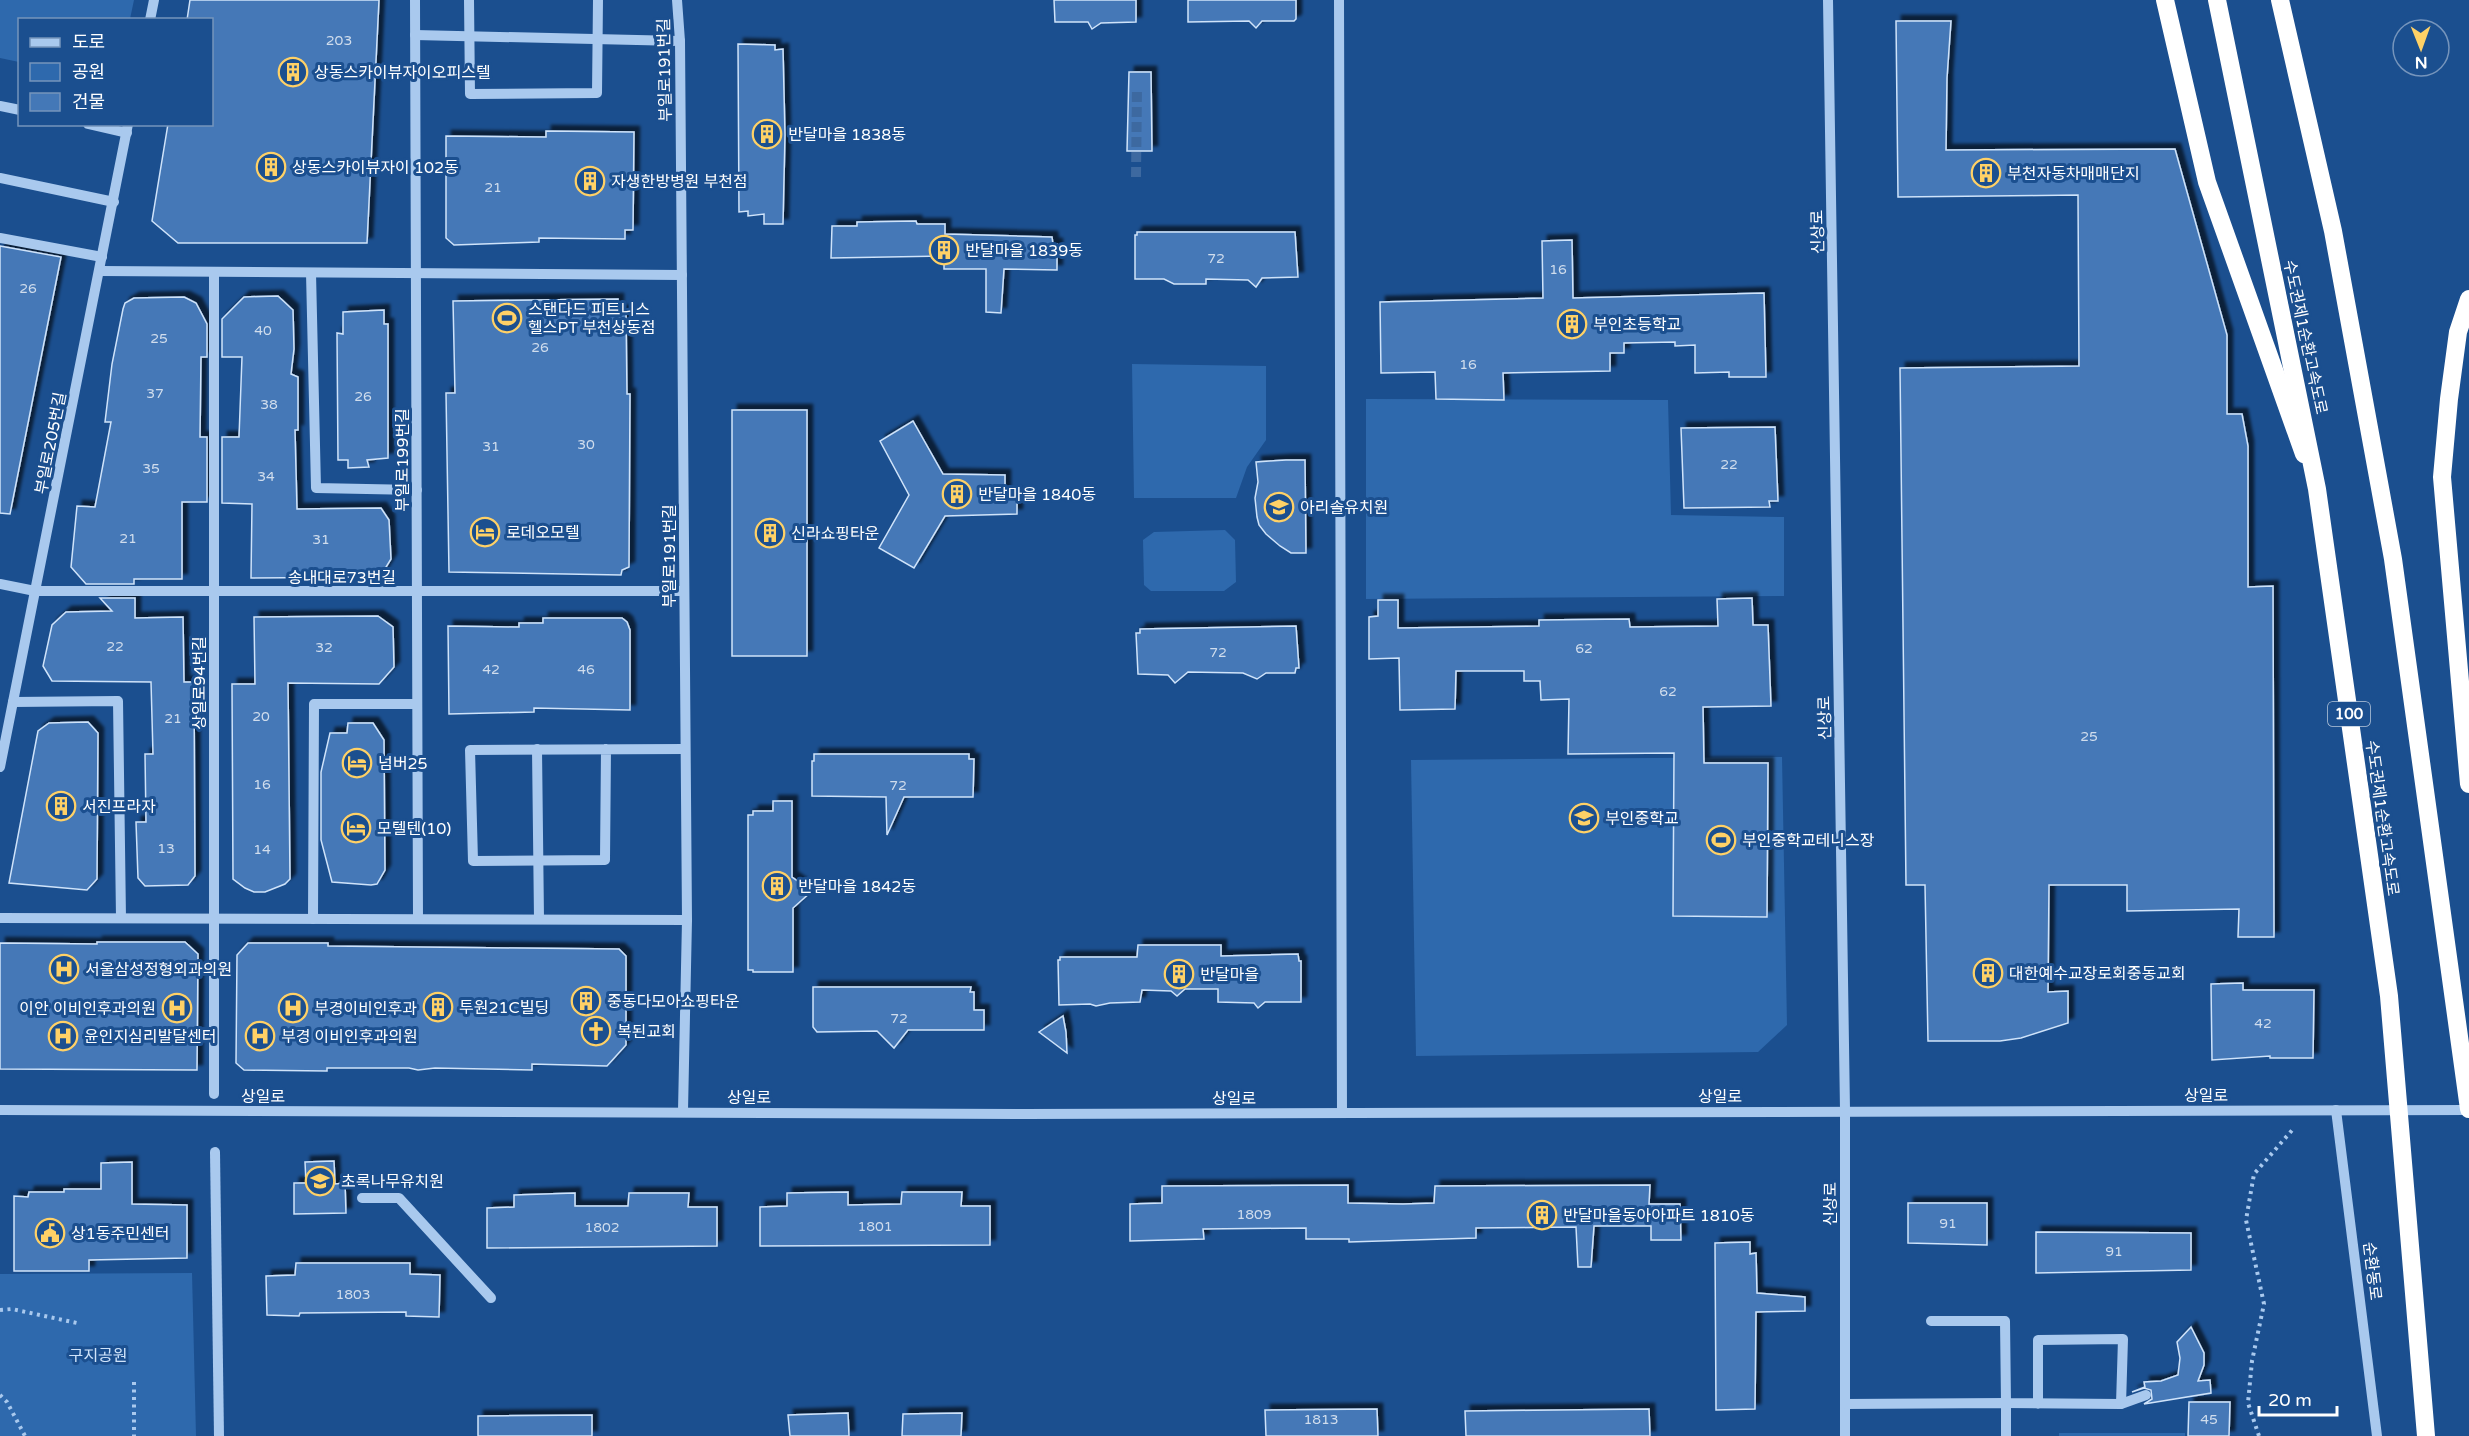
<svg xmlns="http://www.w3.org/2000/svg" width="2469" height="1436" font-family="'Varela Round','Noto Sans KR',sans-serif">
<style>
.green{fill:#2e69ad}
.building{fill:#4478b7;stroke:#cfe3fa;stroke-width:1.5;filter:url(#shadow)}
.lines{fill:none;stroke-linecap:round;stroke-linejoin:round}
.minor-tunnel{stroke:#3d69a0;stroke-width:10;stroke-dasharray:10 5;stroke-linecap:butt}
.path{stroke:#a9c9ee;stroke-width:4;stroke-dasharray:3 4.5;stroke-linecap:butt}
.minor{stroke:#a9c9ee;stroke-width:10}
.highway{stroke:#fff;stroke-width:18}
.highway-bridge{stroke:#fff;stroke-width:18}
.labels{text-anchor:middle;stroke-width:6;stroke-linejoin:round;paint-order:stroke}
.number-label{font-size:14px;fill:#d0dded}
.shield{fill:#1b4f8f;stroke:#bbcadd;stroke-width:1.5}
.shield-label{font-size:15px;font-weight:bold;fill:#fff}
.street-label{font-size:16px;fill:#fff;stroke:#1b4f8f}
.poi-label{font-size:16px;fill:#fff;stroke:#1b4f8f;text-anchor:start}
.park-label{font-size:16px;fill:#cfe3fa;stroke:#1b4f8f}
</style>
<defs>
<filter id="shadow"><feDropShadow dx="5.5" dy="-5.5" stdDeviation="1.5" flood-color="#0009"/></filter>
</defs>
<rect width="100%" height="100%" fill="#1b4f8f"/>
<!-- green -->
<g class="green">
<path d="M0,0h134l-4,19 -110,1 -1,42 -19,-4z"/>
<path d="M1132,364l134,2v74l-19,27 -11,31h-102z"/>
<path d="M1366,399l302,1 3,115 113,2v79l-418,3z"/>
<path d="M1225,530l10,10 1,42 -12,9h-73l-7,-6 -1,-45 11,-8z"/>
<path d="M1782,757l5,268 -29,27 -342,4 -5,-296z"/>
<path d="M192,1273l4,163h-196v-162z"/>
<rect x="2059" y="1433" width="126" height="3"/>
</g>
<!-- building -->
<g class="building">
<path d="M190,0h189l-12,243h-189l-26,-22 16,-97h44v-104h-25z"/>
<path d="M1054,0h82v22l-35,1 -9,6 -4,-7h-33z"/>
<path d="M1188,0h108v19l-2,2h-32l-6,7 -7,-7 -61,1z"/>
<path d="M1896,21h55l-4,57 -1,72 229,-1 52,186v79h15l6,32v141l25,-1 1,351h-36l1,-28 -112,2v-26h-78l-1,107 20,-1v32l-47,15 -21,3h-72l-3,-156h-19l-6,-517 179,-2 -1,-171 -180,2z"/>
<path d="M738,44l37,1v5l8,-1 2,86 -2,89h-19v-10l-16,2v-5l-9,1z"/>
<path d="M1129,72h22l1,79h-25z"/>
<path d="M546,131l88,1 -1,98h-8v9l-86,-1v4l-85,3 -8,-7v-102l100,1z"/>
<path d="M916,221l1,3h28v10l107,3 1,7h4v26l-53,-1 -3,44 -15,-1v-43h-42v-13l-113,2 1,-32h25v-4z"/>
<path d="M1137,232h158l3,45 -36,1 -6,9 -8,-7 -42,-1v5h-32l-10,-5h-29v-44h2z"/>
<path d="M1572,240l1,58 191,-5 2,84h-37v-5l-34,1v-28l-20,1v-4l-51,1v10h-14v18l-107,2 1,27 -68,-1 -1,-27 -54,1 -1,-71 163,-4 -1,-57z"/>
<path d="M0,246l61,11 -51,257 -10,-1z"/>
<path d="M278,296l15,14 1,39 -3,25 7,3v53h-3l2,79 84,-1 8,12 2,39 -11,18 -129,1 1,-74 -30,-1v-66h17l3,-80h-20v-38l22,-22z"/>
<path d="M184,297l12,6 11,21v33h-6l-1,80h7v65h-25v77h-48v5h-48l-15,-17 6,-61 18,1 16,-85h-6l7,-58 11,-55 2,-6 9,-5z"/>
<path d="M618,299v12h8l1,83h3l-1,173 -7,3 -1,5 -172,-3 -3,-179h9l-2,-92z"/>
<path d="M384,310v14h4v134l-21,2 2,7 -21,1v-8h-10l-1,-127 6,1v-22z"/>
<rect x="732" y="410" width="75" height="246"/>
<path d="M913,421l30,53 62,1v19h12v20l-72,2 -31,52 -35,-20 30,-53 -29,-54z"/>
<path d="M1775,427l3,74h-9l1,6 -86,1 -3,-80z"/>
<path d="M1286,460h19l1,93h-15l-11,-7 -14,-12 -7,-9 -2,-8 -2,-19 3,-16 -2,-20z"/>
<path d="M100,598h35v20l48,-1 1,65h10l1,194 -7,9 -43,1 -7,-8 -2,-56h10l-1,-68h8l-2,-72 -99,-1 -9,-15 9,-41 14,-13 46,-1z"/>
<path d="M1752,598l1,27h15l3,81 -68,1 1,56h64l-1,154 -94,-1 1,-163 -106,1 1,-55 -28,1 -1,-19h-16v-10h-68l-1,38 -55,1 -1,-52 -30,1v-42l9,-1v-16h20v28l141,-2v-6l90,-1 1,8 88,-1 -1,-27z"/>
<path d="M378,616l15,11 1,40 -15,17 -91,-1 2,196 -5,5 -20,8h-11l-9,-4 -12,-9 -1,-195h23l-1,-67z"/>
<path d="M543,618h79l5,4 3,8v80l-96,-2v4l-85,2 -1,-88 71,1v-4h24z"/>
<path d="M1296,626l3,42h-3l-1,5h-29l-9,6 -14,-6 -55,-1 -13,11 -7,-8 -30,-1 -2,-41h4v-4z"/>
<path d="M88,722l10,11 -1,146 -10,11 -78,-7 29,-152 11,-8z"/>
<path d="M348,723h25l11,17 1,130 -8,14 -6,1 -39,-3 -11,-42v-68l9,-39h17z"/>
<path d="M814,754h155v5h5l-1,38h-69l-17,38 -1,-38 -74,-1v-35h2z"/>
<path d="M773,801h19v76l20,14 -19,17v64h-40v-2h-5v-155h5v-4h20z"/>
<path d="M97,942h88l13,12 -1,116 -197,-1v-126l97,1z"/>
<path d="M248,943h80v3l291,3 7,7v89l-19,21 -75,-2v6l-97,-2 -17,2 -9,-2h-82v3l-83,-1 -8,-7 1,-108z"/>
<path d="M1138,945h83v11l77,-2 1,7h2v41h-36l-7,6 -4,-5 -36,-1v-13h-33l-8,7 -6,-5 -29,-1 -2,12 -30,1 -14,3 -6,-2 -31,1 -1,-45h2v-3h77z"/>
<path d="M2243,983v7h71l-1,68h-43v-2l-58,4 -1,-76z"/>
<path d="M813,987h158l-1,5h4v18h10v20h-76l-14,18 -17,-17 -60,1 -4,-5z"/>
<path d="M1063,1016l3,16 1,21 -28,-21z"/>
<path d="M334,1161l1,23 10,-1 1,30 -52,1v-31h12l-1,-21z"/>
<path d="M132,1162v42l55,1v53l-98,2v11h-75v-75l14,1 1,-5h35v-3h37v-26z"/>
<path d="M1348,1185v18l55,1 31,-1 1,-17 215,-1 -1,19h31l1,36h-30v-14h-57l-3,41h-13l-2,-40 -100,1v10l-127,4v-3h-43v-11l-103,1 1,10 -74,2v-37l32,-1v-17z"/>
<path d="M848,1192v13l53,-1 1,-12h60l-1,14h29v39l-230,1v-39l27,-1v-13z"/>
<path d="M575,1193v13h53l1,-13h60l-1,14h29v39l-230,2v-40l27,-1v-12z"/>
<path d="M1908,1203h79v42l-79,-2z"/>
<path d="M2036,1232l155,1v37l-155,3z"/>
<path d="M1750,1242v12l6,-1 1,40 48,4v14l-49,1 -1,97 -39,1 -1,-167z"/>
<path d="M296,1263h114v11l30,1 -1,42 -33,-1v-4l-106,1 -1,3 -32,-1 -1,-39 29,-1z"/>
<path d="M2191,1327l13,26v12l-6,16 12,-1 1,13 -67,11 8,-5 -1,-9 -7,-2 -12,4 13,-5 -1,-5 17,-1 17,-6 2,-17 -3,-16z"/>
<path d="M2189,1402h41l-1,34h-41z"/>
<path d="M1377,1409l1,27h-112l-1,-26z"/>
<path d="M1649,1409l1,27h-184l-1,-25z"/>
<path d="M848,1413l1,23h-59l-2,-21z"/>
<path d="M962,1413l-1,23h-59l1,-22z"/>
<path d="M592,1415v21h-114v-20z"/>
</g>
<g class="lines">
<!-- minor-tunnel -->
<path class="minor-tunnel" d="M1136,177l1,-90"/>
<!-- path -->
<g class="path">
<path d="M0,1310l12,-1 65,14"/>
<path d="M134,1382v54"/>
<path d="M0,1395l7,7 18,34"/>
<path d="M2259,1436l-11,-33 4,-42 12,-57 -18,-84 8,-46 40,-46"/>
</g>
<!-- minor -->
<g class="minor">
<path d="M415,0l3,919"/>
<path d="M469,0l1,94 127,-1 1,-93"/>
<path d="M677,0l3,41 7,879 -4,191"/>
<path d="M1339,0l3,1112"/>
<path d="M1828,0l17,1110v326"/>
<path d="M150,20l4,-20"/>
<path d="M415,35l265,6"/>
<path d="M0,106l20,4"/>
<path d="M88,124l39,9"/>
<path d="M0,178l114,24"/>
<path d="M0,238l102,19"/>
<path d="M100,271l582,4"/>
<path d="M214,272v822"/>
<path d="M311,273l5,215 101,2"/>
<path d="M0,584l35,7h649"/>
<path d="M13,702l105,-1 3,217"/>
<path d="M537,749l2,170"/>
<path d="M606,749l-1,111 -132,1 -3,-111 215,-1"/>
<path d="M0,767l128,-643"/>
<path d="M0,918l687,2"/>
<path d="M313,919l1,-215h103"/>
<path d="M0,1110l1025,4 1444,-4"/>
<path d="M2336,1110l41,326"/>
<path d="M215,1152l4,284"/>
<path d="M362,1198h37l92,100"/>
<path d="M1931,1321h74l1,82 115,1 2,-65 -85,1v64"/>
<path d="M1845,1404l161,-1v33"/>
<path d="M2121,1404l25,-9"/>
</g>
<!-- highway -->
<g class="highway">
<path d="M2165,0l42,182 97,272"/>
<path d="M2280,0l53,231 60,328 76,550"/>
<path d="M2469,299l-11,33 -9,67 -7,78 27,307"/>
</g>
<!-- highway-bridge -->
<path class="highway-bridge" d="M2217,0l100,489 72,507 37,440"/>
</g>
<!-- icons -->
<defs>
<g id="building-ring" transform="scale(1.5)"><circle r="9.5" fill="#1b4f8f" stroke="#ffd166" stroke-width="1.5"/><path d="M-4-6H4V6H1V3H-1V6H-4ZM-2.5-4.3h1.7v1.8h-1.7ZM.8-4.3h1.7v1.8H.8ZM-2.5-1h1.7V.8h-1.7ZM.8-1h1.7V.8H.8Z" fill="#ffd166"/></g>
<g id="stadium-ring" transform="scale(1.5)"><circle r="9.5" fill="#1b4f8f" stroke="#ffd166" stroke-width="1.5"/><path d="M0-5a6.5 5 0 1 0 0 10a6.5 5 0 1 0 0-10ZM-3.5-1.8h7v3.6h-7Z" fill="#ffd166"/></g>
<g id="school-ring" transform="scale(1.5)"><circle r="9.5" fill="#1b4f8f" stroke="#ffd166" stroke-width="1.5"/><path d="M0-5L7-2L0 1L-7-2ZM-4 1L0 2.5L4 1V4Q0 6-4 4Z" fill="#ffd166"/></g>
<g id="hotel-ring" transform="scale(1.5)"><circle r="9.5" fill="#1b4f8f" stroke="#ffd166" stroke-width="1.5"/><path d="M-6-4.5h1.5V1H6V5H4.5V3h-9V5H-6ZM-4 0a1.8 1.8 0 1 1 3.6 0ZM.5 0V-2.5h3Q6-2.5 6 0Z" fill="#ffd166"/></g>
<g id="hospital-ring" transform="scale(1.5)"><circle r="9.5" fill="#1b4f8f" stroke="#ffd166" stroke-width="1.5"/><path d="M-5-5h3v3.5h4V-5h3V5h-3V1.5h-4V5h-3Z" fill="#ffd166"/></g>
<g id="church-ring" transform="scale(1.5)"><circle r="9.5" fill="#1b4f8f" stroke="#ffd166" stroke-width="1.5"/><path d="M-1.2-6h2.4v3.5h3.3v2.4h-3.3V6h-2.4V-.1h-3.3v-2.4h3.3Z" fill="#ffd166"/></g>
<g id="civic-ring" transform="scale(1.5)"><circle r="9.5" fill="#1b4f8f" stroke="#ffd166" stroke-width="1.5"/><path d="M-.6-6.5H3V-4.5H.6V-3L4-1V1h2V6H-6V1h2V-1L-.6-3ZM-1.2 2.5V6h2.4V2.5Z" fill="#ffd166"/></g>
</defs>
<g fill-rule="evenodd">
<use href="#building-ring" x="293" y="72"/>
<use href="#building-ring" x="767" y="134"/>
<use href="#building-ring" x="271" y="167"/>
<use href="#building-ring" x="1986" y="173"/>
<use href="#building-ring" x="590" y="181"/>
<use href="#building-ring" x="944" y="250"/>
<use href="#stadium-ring" x="507" y="318"/>
<use href="#building-ring" x="1572" y="324"/>
<use href="#building-ring" x="957" y="494"/>
<use href="#school-ring" x="1279" y="507"/>
<use href="#hotel-ring" x="485" y="532"/>
<use href="#building-ring" x="770" y="533"/>
<use href="#hotel-ring" x="357" y="763"/>
<use href="#building-ring" x="61" y="806"/>
<use href="#school-ring" x="1584" y="818"/>
<use href="#hotel-ring" x="356" y="828"/>
<use href="#stadium-ring" x="1721" y="840"/>
<use href="#building-ring" x="777" y="886"/>
<use href="#hospital-ring" x="64" y="969"/>
<use href="#building-ring" x="1988" y="973"/>
<use href="#building-ring" x="1179" y="974"/>
<use href="#building-ring" x="586" y="1001"/>
<use href="#building-ring" x="438" y="1007"/>
<use href="#hospital-ring" x="177" y="1008"/>
<use href="#hospital-ring" x="293" y="1008"/>
<use href="#church-ring" x="596" y="1031"/>
<use href="#hospital-ring" x="63" y="1036"/>
<use href="#hospital-ring" x="260" y="1036"/>
<use href="#school-ring" x="320" y="1181"/>
<use href="#building-ring" x="1542" y="1215"/>
<use href="#civic-ring" x="50" y="1233"/>
</g>
<g class="labels">
<!-- number labels -->
<g class="number-label">
<text x="339" y="45">203</text>
<text x="493" y="192">21</text>
<text x="1216" y="263">72</text>
<text x="1558" y="274">16</text>
<text x="28" y="293">26</text>
<text x="263" y="335">40</text>
<text x="159" y="343">25</text>
<text x="540" y="352">26</text>
<text x="1468" y="369">16</text>
<text x="155" y="398">37</text>
<text x="363" y="401">26</text>
<text x="269" y="409">38</text>
<text x="586" y="449">30</text>
<text x="491" y="451">31</text>
<text x="1729" y="469">22</text>
<text x="151" y="473">35</text>
<text x="266" y="481">34</text>
<text x="128" y="543">21</text>
<text x="321" y="544">31</text>
<text x="115" y="651">22</text>
<text x="324" y="652">32</text>
<text x="1584" y="653">62</text>
<text x="1218" y="657">72</text>
<text x="491" y="674">42</text>
<text x="586" y="674">46</text>
<text x="1668" y="696">62</text>
<text x="261" y="721">20</text>
<text x="173" y="723">21</text>
<text x="2089" y="741">25</text>
<text x="262" y="789">16</text>
<text x="898" y="790">72</text>
<text x="166" y="853">13</text>
<text x="262" y="854">14</text>
<text x="899" y="1023">72</text>
<text x="2263" y="1028">42</text>
<text x="1254" y="1219">1809</text>
<text x="1948" y="1228">91</text>
<text x="875" y="1231">1801</text>
<text x="602" y="1232">1802</text>
<text x="2114" y="1256">91</text>
<text x="353" y="1299">1803</text>
<text x="1321" y="1424">1813</text>
<text x="2209" y="1424">45</text>
</g>
<!-- shield labels -->
<rect class="shield" x="2328" y="702" width="42" height="24" rx="4.5"/>
<g class="shield-label">
<text x="2349" y="719">100</text>
</g>
<!-- street labels -->
<g class="street-label">
<text transform="translate(664 70) rotate(-91)" y="6">부일로191번길</text>
<text transform="translate(1817 232) rotate(-91)" y="6">신상로</text>
<text transform="translate(2306 337) rotate(78)" y="6">수도권제1순환고속도로</text>
<text transform="translate(50 443) rotate(-79)" y="6">부일로205번길</text>
<text transform="translate(402 460) rotate(-90)" y="6">부일로199번길</text>
<text transform="translate(669 556) rotate(-90)" y="6">부일로191번길</text>
<text x="342" y="583">송내대로73번길</text>
<text transform="translate(199 683) rotate(-90)" y="6">상일로94번길</text>
<text transform="translate(1824 718) rotate(-91)" y="6">신상로</text>
<text transform="translate(2383 818) rotate(82)" y="6">수도권제1순환고속도로</text>
<text x="2206" y="1101">상일로</text>
<text x="263" y="1102">상일로</text>
<text x="1720" y="1102">상일로</text>
<text x="749" y="1103">상일로</text>
<text x="1234" y="1104">상일로</text>
<text transform="translate(1830 1204) rotate(-90)" y="6">신상로</text>
<text transform="translate(2373 1271) rotate(83)" y="6">순환동로</text>
</g>
<!-- poi labels -->
<g class="poi-label">
<text x="314" y="78">상동스카이뷰자이오피스텔</text>
<text x="788" y="140">반달마을 1838동</text>
<text x="292" y="173">상동스카이뷰자이 102동</text>
<text x="2007" y="179">부천자동차매매단지</text>
<text x="611" y="187">자생한방병원 부천점</text>
<text x="965" y="256">반달마을 1839동</text>
<text x="528" y="315">스탠다드 피트니스<tspan x="528" dy="18">헬스PT 부천상동점</tspan></text>
<text x="1593" y="330">부인초등학교</text>
<text x="978" y="500">반달마을 1840동</text>
<text x="1300" y="513">아리솔유치원</text>
<text x="506" y="538">로데오모텔</text>
<text x="791" y="539">신라쇼핑타운</text>
<text x="378" y="769">넘버25</text>
<text x="82" y="812">서진프라자</text>
<text x="1605" y="824">부인중학교</text>
<text x="377" y="834">모텔텐(10)</text>
<text x="1742" y="846">부인중학교테니스장</text>
<text x="798" y="892">반달마을 1842동</text>
<text x="85" y="975">서울삼성정형외과의원</text>
<text x="2009" y="979">대한예수교장로회중동교회</text>
<text x="1200" y="980">반달마을</text>
<text x="607" y="1007">중동다모아쇼핑타운</text>
<text x="459" y="1013">투원21C빌딩</text>
<text x="156" y="1014" text-anchor="end">이안 이비인후과의원</text>
<text x="314" y="1014">부경이비인후과</text>
<text x="617" y="1037">복된교회</text>
<text x="84" y="1042">윤인지심리발달센터</text>
<text x="281" y="1042">부경 이비인후과의원</text>
<text x="341" y="1187">초록나무유치원</text>
<text x="1563" y="1221">반달마을동아아파트 1810동</text>
<text x="71" y="1239">상1동주민센터</text>
</g>
<!-- park labels -->
<g class="park-label">
<text x="98" y="1361">구지공원</text>
</g>
</g>
<!-- legend -->
<rect x="18" y="18" width="195" height="108" fill="#1b4f8f" stroke="#7695bc" stroke-width="1.5"/>
<rect x="30" y="38" width="30" height="9" fill="#a9c9ee" stroke="#7695bc" stroke-width="1.5"/>
<text x="72" y="48" font-size="18" fill="#ffffff">도로</text>
<rect x="30" y="63" width="30" height="18" fill="#2e69ad" stroke="#7695bc" stroke-width="1.5"/>
<text x="72" y="78" font-size="18" fill="#ffffff">공원</text>
<rect x="30" y="93" width="30" height="18" fill="#4478b7" stroke="#7695bc" stroke-width="1.5"/>
<text x="72" y="108" font-size="18" fill="#ffffff">건물</text>
<!-- north arrow -->
<g transform="translate(2421 48) rotate(179)"><circle r="28" fill="#1b4f8f" stroke="#7695bc" stroke-width="1.5"/>
<path d="M0-4.5L10 22L0 15L-10 22Z" fill="#ffd166"/>
<text y="-9" font-size="16" font-weight="bold" text-anchor="middle" fill="#ffffff">N</text>
</g>
<!-- scale -->
<path d="M2259 1406v9h78v-9" fill="none" stroke="#ffffff" stroke-width="3"/>
<text x="2268" y="1406" font-size="18" fill="#ffffff" stroke="#1b4f8f" stroke-width="4.5" paint-order="stroke">20 m</text>
</svg>
